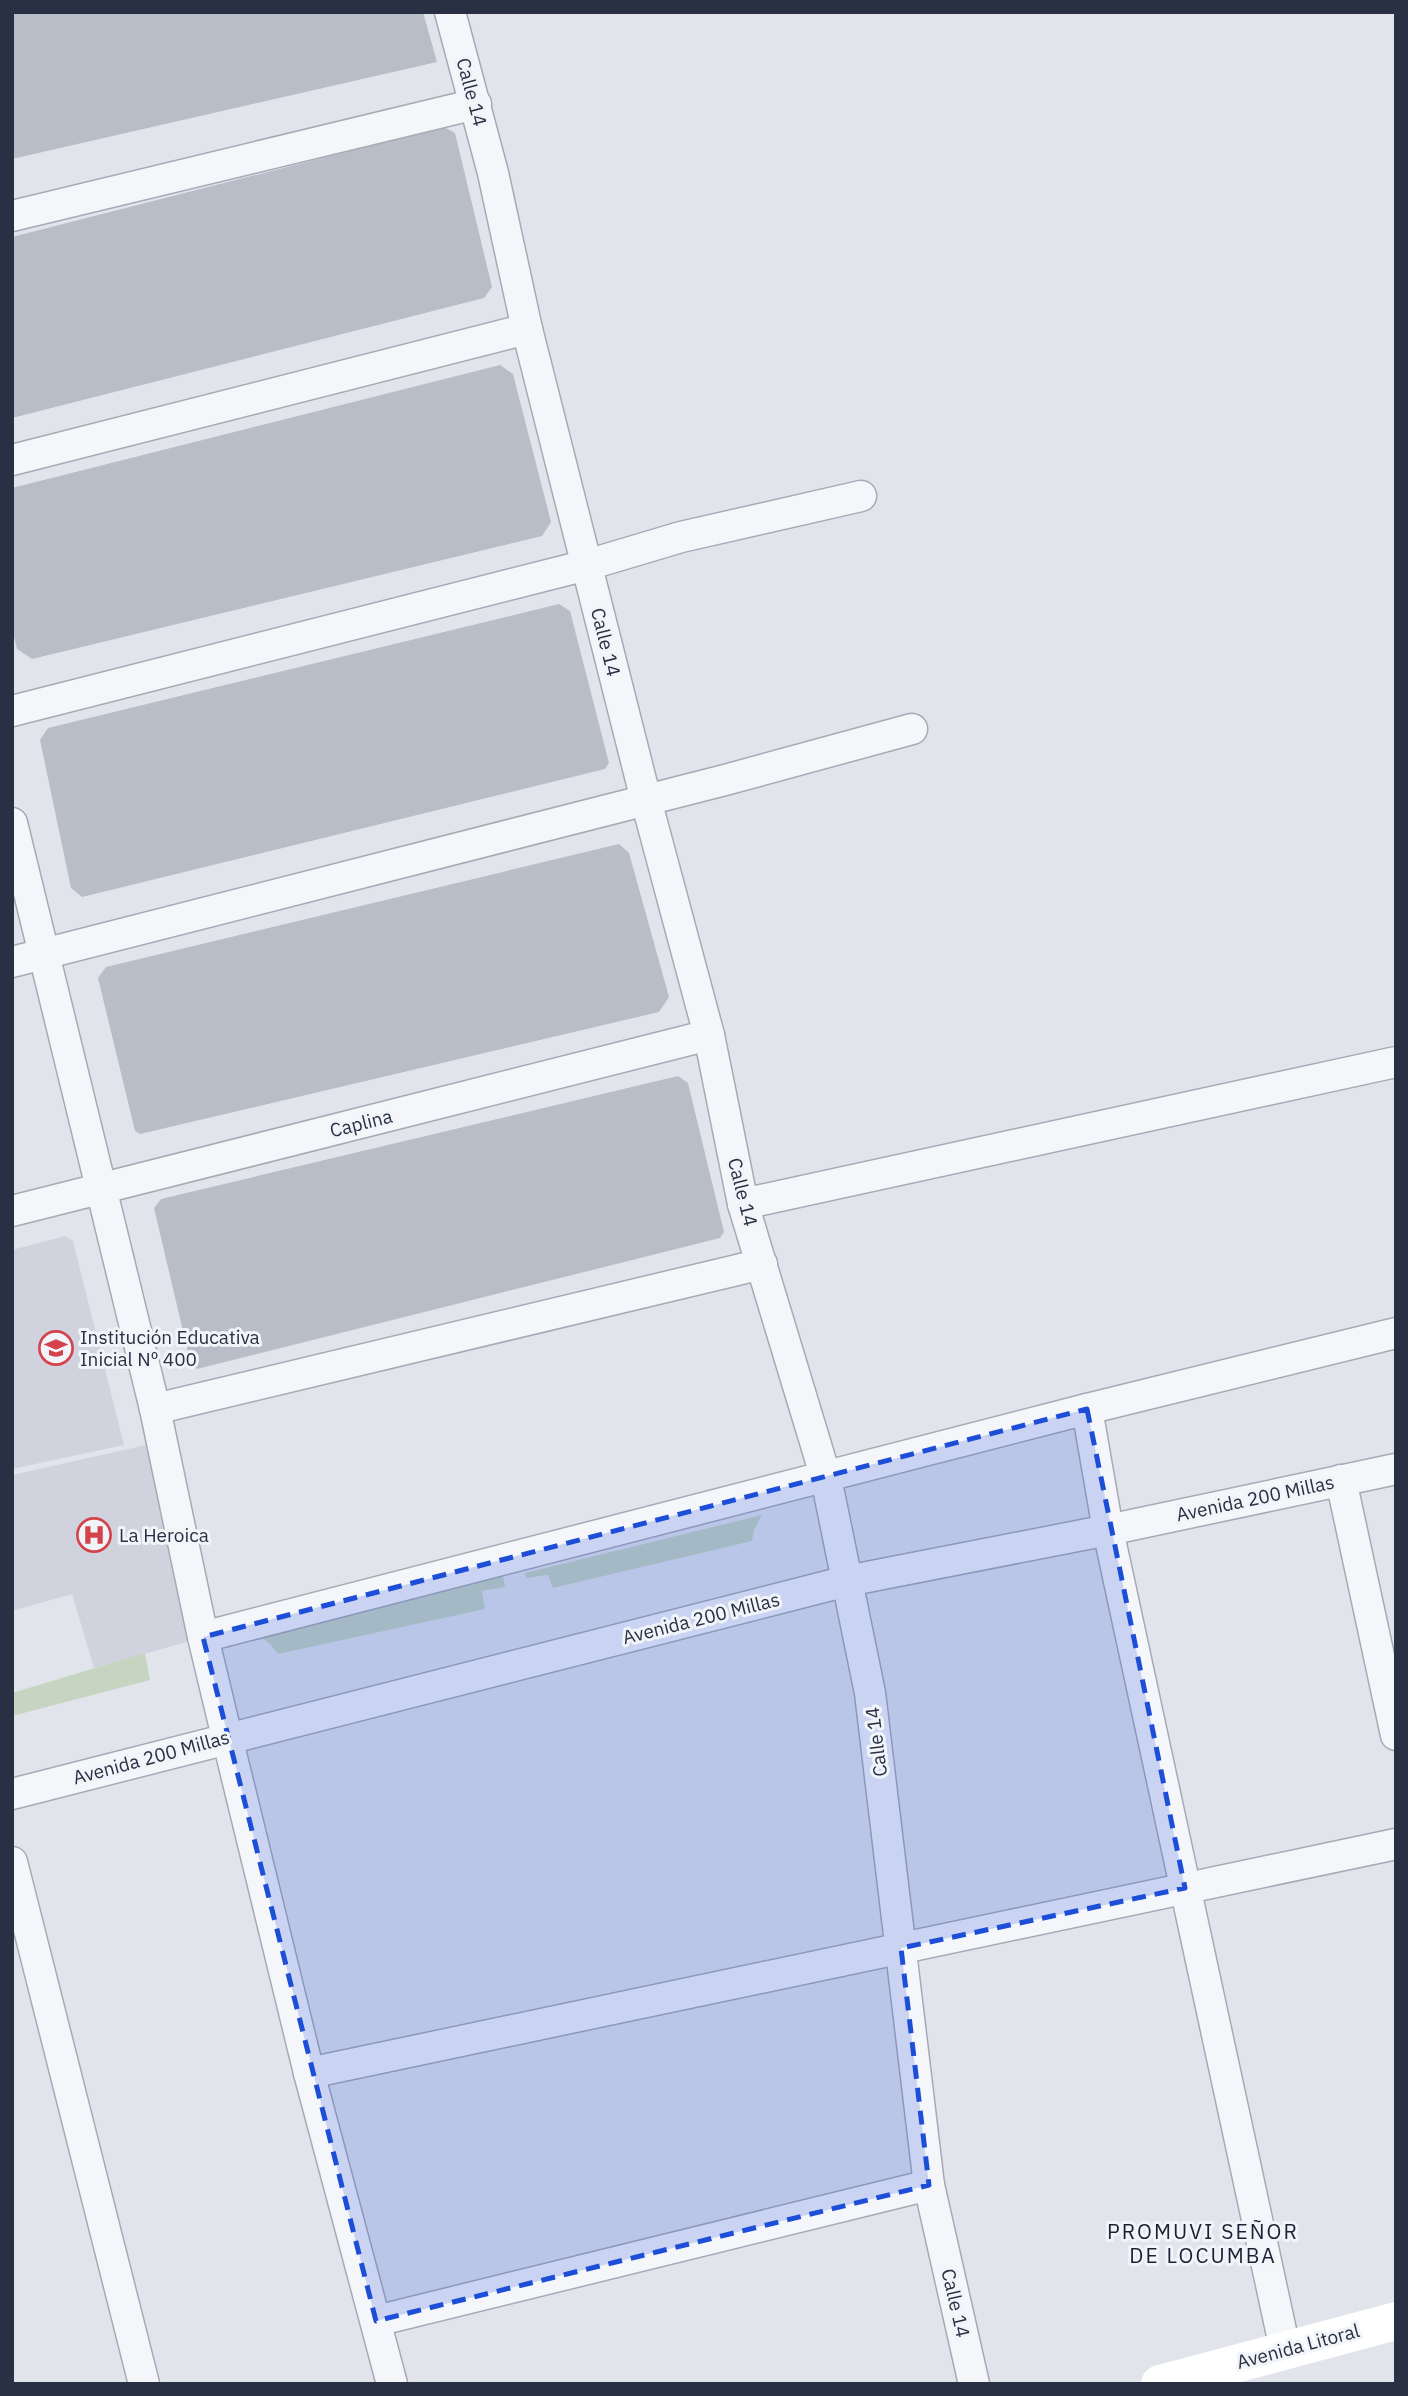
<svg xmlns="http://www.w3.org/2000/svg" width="1408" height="2396" font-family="'IBM Plex Sans',sans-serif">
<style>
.built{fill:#d0d3dd}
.green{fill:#c5d5c2}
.building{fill:#b9bdc8}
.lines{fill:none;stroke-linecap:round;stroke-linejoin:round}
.street-casing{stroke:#a7aab5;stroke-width:33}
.street{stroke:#f5f6f9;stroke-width:30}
.secondary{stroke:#fff;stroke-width:38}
.marked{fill:#1d4ed8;fill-opacity:0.2;stroke:#1d4ed8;stroke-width:5;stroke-dasharray:14 9;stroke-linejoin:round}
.labels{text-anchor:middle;stroke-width:6;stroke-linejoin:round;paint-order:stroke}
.street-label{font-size:19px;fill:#293043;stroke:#f1f4f8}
.poi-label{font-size:19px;fill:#293043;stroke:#f1f4f8;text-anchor:start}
.neighbourhood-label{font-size:21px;letter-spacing:2px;fill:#1b2134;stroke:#f1f4f8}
</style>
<rect width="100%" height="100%" fill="#e2e4eb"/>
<!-- built -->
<g class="built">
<path d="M65,1236l8,5 51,204 -112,24v-219z"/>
<path d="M155,1443l42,196 -103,29 -22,-74 -60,17v-136z"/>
</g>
<!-- green -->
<g class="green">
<path d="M762,1515l-8,15 -2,11 -199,47 -5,-13 -22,3 -1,-5z"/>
<path d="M503,1576l2,11 -23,4 3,18 -207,45 -8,-10 -11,-9z"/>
<path d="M145,1653l5,27 -138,36v-23z"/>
</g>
<!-- building -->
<g class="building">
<path d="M12,12h411l14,50 -425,97z"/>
<path d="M444,127l11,6 37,154 -8,11 -472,120v-181z"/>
<path d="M500,365l13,9 38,148 -9,14 -510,123 -15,-10 -5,-21v-140z"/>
<path d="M559,604l11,7 39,152 -4,6 -523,128 -11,-9 -31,-148 8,-12z"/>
<path d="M619,844l10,9 40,144 -10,15 -519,122 -5,-3 -37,-153 8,-11z"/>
<path d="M678,1076l10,7 36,149 -4,6 -523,131 -6,-4 -37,-157 7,-9z"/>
</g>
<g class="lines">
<!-- street casing -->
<g class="street-casing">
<g id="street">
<path d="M450,12l43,161 34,156 119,471 63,235 34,169 83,274 44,215 59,492 45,199"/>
<path d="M12,216l464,-112"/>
<path d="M12,460l515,-131"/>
<path d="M12,711l575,-146 94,-28 180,-41"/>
<path d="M12,823l143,586 48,228 24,100 82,336 83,311"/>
<path d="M12,962l713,-182 187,-51"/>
<path d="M743,1204l653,-142"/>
<path d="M12,1211l697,-176"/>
<path d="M155,1409l607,-145"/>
<path d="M1087,1409l21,121 177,819"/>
<path d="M1341,1480l55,255"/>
<path d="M203,1637l884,-228 309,-76"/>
<path d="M12,1794l835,-213 261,-51 288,-61"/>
<path d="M12,1862l132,522"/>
<path d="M309,2073l1087,-229"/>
<path d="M376,2321l553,-136"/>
</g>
</g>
<!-- street -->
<use href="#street" class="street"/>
<!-- secondary -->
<path class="secondary" d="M1160,2384l236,-63"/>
</g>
<!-- marked area -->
<path class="marked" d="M1087,1409l98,479 -284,60 28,237 -553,136 -173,-684z"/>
<!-- icons -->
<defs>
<g id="school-ring" transform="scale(1.75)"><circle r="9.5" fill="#f1f4f8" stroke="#d4424b" stroke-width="1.5"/><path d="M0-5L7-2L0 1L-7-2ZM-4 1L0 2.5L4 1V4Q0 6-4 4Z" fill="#d4424b"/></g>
<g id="hospital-ring" transform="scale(1.75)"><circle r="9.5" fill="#f1f4f8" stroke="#d4424b" stroke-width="1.5"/><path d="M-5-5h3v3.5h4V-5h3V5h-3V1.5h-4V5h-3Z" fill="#d4424b"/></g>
</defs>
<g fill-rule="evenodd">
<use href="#school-ring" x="56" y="1348"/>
<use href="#hospital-ring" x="94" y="1535"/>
</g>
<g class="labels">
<!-- street labels -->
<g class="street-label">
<text transform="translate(472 92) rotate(75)" y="7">Calle 14</text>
<text transform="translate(606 642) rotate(76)" y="7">Calle 14</text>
<text transform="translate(361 1123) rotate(-14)" y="7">Caplina</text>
<text transform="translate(743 1192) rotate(76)" y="7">Calle 14</text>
<text transform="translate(1255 1498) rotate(-12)" y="7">Avenida 200 Millas</text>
<text transform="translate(701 1618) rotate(-14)" y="7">Avenida 200 Millas</text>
<text transform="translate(876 1742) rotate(-97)" y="7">Calle 14</text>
<text transform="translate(151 1757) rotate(-15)" y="7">Avenida 200 Millas</text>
<text transform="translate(956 2303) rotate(77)" y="7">Calle 14</text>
<text transform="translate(1298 2346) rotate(-15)" y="7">Avenida Litoral</text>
</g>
<!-- poi labels -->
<g class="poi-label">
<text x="80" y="1344">Institución Educativa<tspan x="80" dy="22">Inicial Nº 400</tspan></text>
<text x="119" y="1542">La Heroica</text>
</g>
<!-- neighbourhood labels -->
<g class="neighbourhood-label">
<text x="1203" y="2239">PROMUVI SEÑOR<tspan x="1203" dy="24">DE LOCUMBA</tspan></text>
</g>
</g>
<!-- border -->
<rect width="1408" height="2396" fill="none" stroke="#293043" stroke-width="28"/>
</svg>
